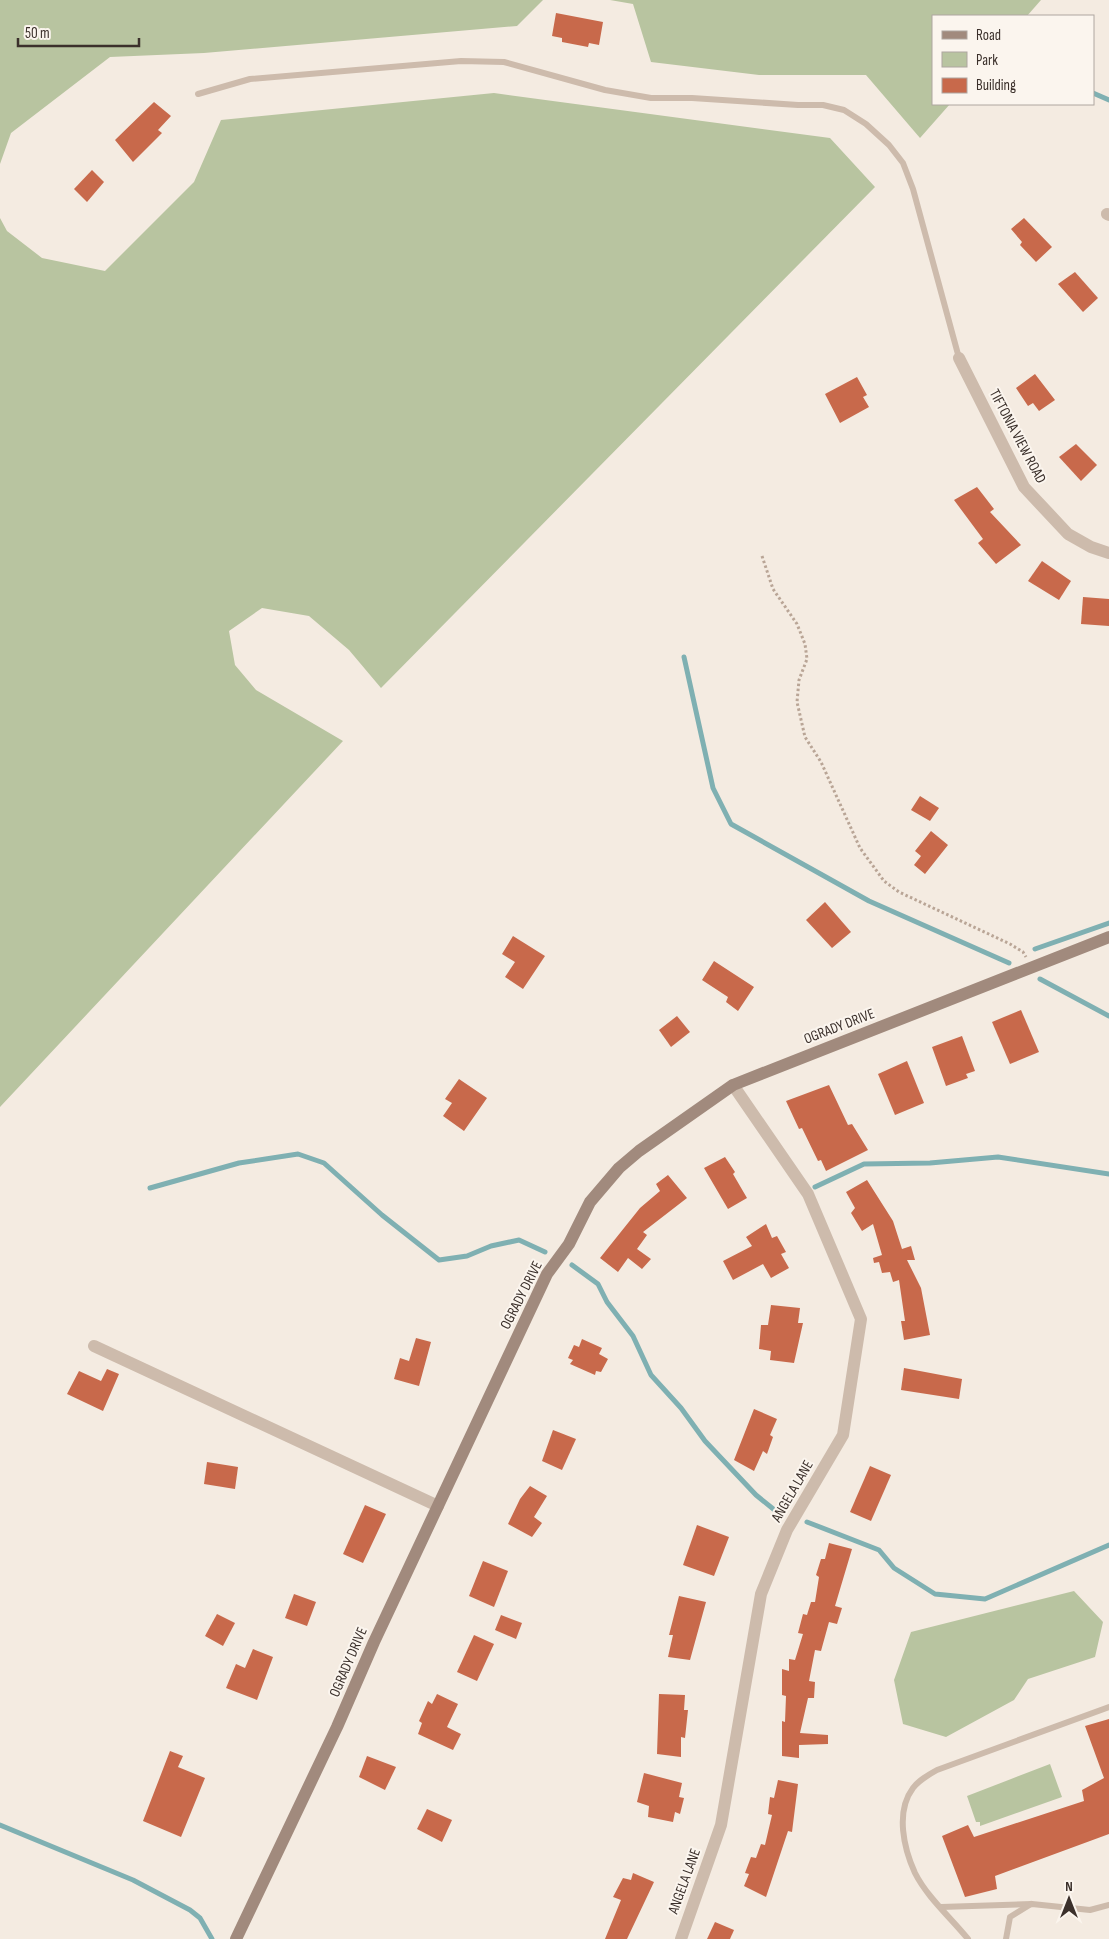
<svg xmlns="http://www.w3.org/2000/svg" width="1109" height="1939" font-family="'Sofia Sans Condensed',sans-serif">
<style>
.green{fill:#b8c4a0}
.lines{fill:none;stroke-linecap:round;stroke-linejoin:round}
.stream{stroke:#7fb0b2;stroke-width:5}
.building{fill:#c8694b}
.path{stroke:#b9a596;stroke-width:3;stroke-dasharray:2.5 2.5;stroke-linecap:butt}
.lane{stroke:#cdbbac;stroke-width:6}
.street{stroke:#cdbbac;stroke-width:12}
.secondary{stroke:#a18a7d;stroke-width:12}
.labels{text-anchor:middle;stroke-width:4;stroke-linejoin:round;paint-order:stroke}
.street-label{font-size:15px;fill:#3b302b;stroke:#fbf5ee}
</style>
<rect width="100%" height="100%" fill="#f4ebe1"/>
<!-- green -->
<g class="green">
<path d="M0,0h543l-26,26 -313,27 -94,4 -99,76 -11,31z"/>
<path d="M610,0h431l-14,16h-94v88h17l-30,34 -54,-63h-107l-108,-13 -18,-58z"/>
<path d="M494,93l336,45 45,49 -494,501 -32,-38 -40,-34 -47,-8 -33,23 6,34 21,25 87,51 -343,366v-889l7,13 35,27 63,13 89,-89 27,-62z"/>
<path d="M1074,1591l29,31 -8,35 -67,22 -14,21 -68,37 -43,-13 -9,-44 17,-48z"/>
<path d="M1050,1764l12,33 -82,29v-4h-4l-9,-26z"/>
</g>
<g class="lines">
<!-- stream -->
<g class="stream">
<path d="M1093,93l16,7"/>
<path d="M684,657l29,131 18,36 138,77 140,62"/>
<path d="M1035,949l74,-26"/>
<path d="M1040,979l69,37"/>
<path d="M815,1187l49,-23 66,-1 68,-6 111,17"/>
<path d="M150,1188l89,-25 59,-9 26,9 58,52 57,45 28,-4 24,-10 28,-6 26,12"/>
<path d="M572,1265l26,19 9,18 26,34 18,39 30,33 24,33 51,54 21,17"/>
<path d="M807,1522l72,28 15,18 41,26 50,5 124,-54"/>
<path d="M0,1825l133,55 57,30 10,8 12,21"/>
</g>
</g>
<!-- building -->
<g class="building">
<path d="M556,13l47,9 -4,23 -10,-2 -1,4 -26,-5v-4l-10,-2z"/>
<path d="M154,102l17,14 -13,14 4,3 -29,29 -18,-22z"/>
<path d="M92,170l12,12 -17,20 -13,-13z"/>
<path d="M1024,218l28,29 -16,15 -16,-17 2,-3 -11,-13z"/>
<path d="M1075,272l23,26 -15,14 -25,-28z"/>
<path d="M1035,374l20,26 -16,11 -6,-8 -5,3 -12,-18z"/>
<path d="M857,377l10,18 -4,2 6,10 -29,16 -15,-29z"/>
<path d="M1076,444l21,21 -16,16 -22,-24z"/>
<path d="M977,487l17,22 -4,3 31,33 -25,19 -18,-21 5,-4 -29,-39z"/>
<path d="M1042,561l29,20 -12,19 -31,-19z"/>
<path d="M1083,597l26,2v27l-28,-2z"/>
<path d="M920,796l19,12 -9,13 -19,-11z"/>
<path d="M931,831l17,14 -23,29 -11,-9 7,-9 -6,-5z"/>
<path d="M825,902l26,30 -19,16 -26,-28z"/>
<path d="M513,936l32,20 -22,33 -18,-12 10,-15 -13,-8z"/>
<path d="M714,961l40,26 -16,24 -12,-9 2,-5 -26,-17z"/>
<path d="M1021,1010l18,42 -29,12 -18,-42z"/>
<path d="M677,1016l13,16 -19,15 -12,-17z"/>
<path d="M962,1036l13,35 -9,3 2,4 -22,8 -14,-39z"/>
<path d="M907,1061l17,42 -29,12 -17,-41z"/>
<path d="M459,1079l28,19 -23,33 -21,-15 9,-13 -7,-4z"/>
<path d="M829,1085l19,40 4,-1 16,26 -42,21 -5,-11 -3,1 -16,-33 -3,1 -13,-28z"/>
<path d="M725,1157l10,15 -2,2 14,24 -19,11 -24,-41z"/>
<path d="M668,1175l19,23 -44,34 4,3 -10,14 14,10 -9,10 -14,-11 -10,14 -18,-14 40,-50 20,-17 -4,-7z"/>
<path d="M867,1180l26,41 9,28 9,-3 4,14h-8l14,28 9,47 -26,5 -3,-19h4l-6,-41 -6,2 -3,-10 -8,1 -3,-11 -5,1 -1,-5 9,-3 -9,-31 -11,7 -11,-18 4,-5 -9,-16z"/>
<path d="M766,1224l6,14 5,-2 9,16 -5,2 8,14 -18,10 -8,-14 -30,16 -10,-19 29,-15 -6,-9z"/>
<path d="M771,1305l29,3 -2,15h5l-9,40 -24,-3 1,-9 -12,-2 2,-24h7z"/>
<path d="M416,1338l15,4 -12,44 -25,-7 6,-21 9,3z"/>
<path d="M582,1339l20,9 -3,6 9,5 -7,13 -5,-1 -1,4 -25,-11 3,-4 -5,-2 6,-13 5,2z"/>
<path d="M904,1368l58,11 -3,20 -58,-9z"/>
<path d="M107,1369l12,5 -16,37 -36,-17 12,-23 22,10z"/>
<path d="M754,1409l23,10 -7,16 3,2 -6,17 -4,-3 -9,20 -20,-11z"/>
<path d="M553,1430l23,9 -14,31 -20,-9z"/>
<path d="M207,1462l31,5 -3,22 -31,-5z"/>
<path d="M870,1466l21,9 -20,46 -21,-9z"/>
<path d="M530,1486l17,10 -13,21 8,6 -10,14 -24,-13 12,-25z"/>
<path d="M365,1505l21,9 -23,49 -20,-9z"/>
<path d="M697,1525l32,12 -15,39 -31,-11z"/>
<path d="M829,1543l23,6 -17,57 7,2 -5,16 -8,-2 -8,29 -6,-1 -6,31 6,1 -1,16h-6l-8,35 28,2v9l-29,1v13l-17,-2v-35l3,1 1,-26 -4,-1v-26l7,2v-12l6,1 8,-26 -5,-1 5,-19 4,1 4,-13h4l4,-25 -3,-2 5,-16h4z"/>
<path d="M483,1561l25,10 -14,36 -25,-11z"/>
<path d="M294,1594l22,8 -9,24 -22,-8z"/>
<path d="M679,1596l27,6 -16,58 -22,-3 5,-22h-4z"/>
<path d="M217,1614l18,9 -12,23 -18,-10z"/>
<path d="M501,1615l21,8 -6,16 -21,-9z"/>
<path d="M474,1635l20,9 -17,37 -20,-9z"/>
<path d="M253,1649l20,8 -16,43 -31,-12 10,-24 9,4z"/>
<path d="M437,1694l21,10 -11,23 14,7 -8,16 -35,-16 4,-11 -3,-2 9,-20 4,3z"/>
<path d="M659,1694l26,1 -1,15h4l-3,28 -4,-1v20l-24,-3z"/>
<path d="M1109,1719v115l-114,42 2,13 -32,8 -23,-61 26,-11 6,12 110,-36 -2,-11 22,-12 -19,-52z"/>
<path d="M170,1751l13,5 -5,11 27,11 -24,59 -38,-16z"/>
<path d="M367,1756l29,11 -11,23 -26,-13z"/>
<path d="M644,1773l38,10 -3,14 5,1 -4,16 -5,-2 -2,10 -25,-5 1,-11 -12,-4z"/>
<path d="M778,1780l20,4 -6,48 -4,-1 -22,66 -22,-11 5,-12 -4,-1 6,-16 5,1 5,-14 4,1 7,-30 -4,-1 2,-17 4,1z"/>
<path d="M427,1809l25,11 -10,22 -25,-13z"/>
<path d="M633,1873l21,9 -27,57h-22l16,-39 -8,-3 10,-19 8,2z"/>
<path d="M715,1922l19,8 -4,9h-23z"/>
</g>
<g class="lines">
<!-- path -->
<path class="path" d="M762,556l11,33 24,35 8,20 2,15 -8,21 -2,22 8,35 16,25 39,86 24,33 15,11 111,52 13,8 3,5"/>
<!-- lane -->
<g class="lane">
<path d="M198,94l52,-15 211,-18 43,1 101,28 46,8h41l106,7h25l21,5 22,14 23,21 14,18 10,26 46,169"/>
<path d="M941,1907l91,-3 58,6 19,-5"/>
<path d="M968,1939c-17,-21 -41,-42 -53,-66 -11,-24 -20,-61 -2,-85 6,-8 15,-13 24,-18l172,-63"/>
<path d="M1006,1939l4,-22 21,-13"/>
</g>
<!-- street -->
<g class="street">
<path d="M1107,214l2,1"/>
<path d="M959,358l65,129 44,47 23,13 18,6"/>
<path d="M94,1346l344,160"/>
<path d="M681,1939l40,-114 40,-231 26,-64 56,-95 18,-116 -53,-125 -75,-109"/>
</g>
<!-- secondary -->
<path class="secondary" d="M236,1939l101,-212 37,-85 173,-368 22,-30 21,-42 29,-34 20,-17 94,-66 376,-148"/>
</g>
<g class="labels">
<!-- street labels -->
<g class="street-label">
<text transform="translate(1018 436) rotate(62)" y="5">TIFTONIA VIEW ROAD</text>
<text transform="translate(839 1026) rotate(-21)" y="5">OGRADY DRIVE</text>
<text transform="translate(521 1295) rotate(-63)" y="5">OGRADY DRIVE</text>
<text transform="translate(792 1491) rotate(-60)" y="5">ANGELA LANE</text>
<text transform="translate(348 1662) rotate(-67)" y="5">OGRADY DRIVE</text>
<text transform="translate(684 1881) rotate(-70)" y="5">ANGELA LANE</text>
</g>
</g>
<!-- legend -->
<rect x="932" y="15" width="162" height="90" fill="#fbf5ee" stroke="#aea6a0"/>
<rect x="942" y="31" width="25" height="8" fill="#a18a7d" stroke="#aea6a0"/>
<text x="976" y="40" font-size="15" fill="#3b302b">Road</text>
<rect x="942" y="52" width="25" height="15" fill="#b8c4a0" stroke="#aea6a0"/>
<text x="976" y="65" font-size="15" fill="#3b302b">Park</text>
<rect x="942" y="78" width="25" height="15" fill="#c8694b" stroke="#aea6a0"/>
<text x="976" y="90" font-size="15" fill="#3b302b">Building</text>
<!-- north arrow -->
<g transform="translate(1069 1899)" stroke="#fbf5ee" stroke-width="4" paint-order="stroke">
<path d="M0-4L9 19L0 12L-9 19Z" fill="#3b302b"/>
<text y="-8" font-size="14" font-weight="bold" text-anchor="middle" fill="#3b302b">N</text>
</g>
<!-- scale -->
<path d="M18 38v8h121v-8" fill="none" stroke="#3b302b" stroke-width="2.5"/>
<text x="25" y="38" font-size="15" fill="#3b302b" stroke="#fbf5ee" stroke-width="4" paint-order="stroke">50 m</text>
</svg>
